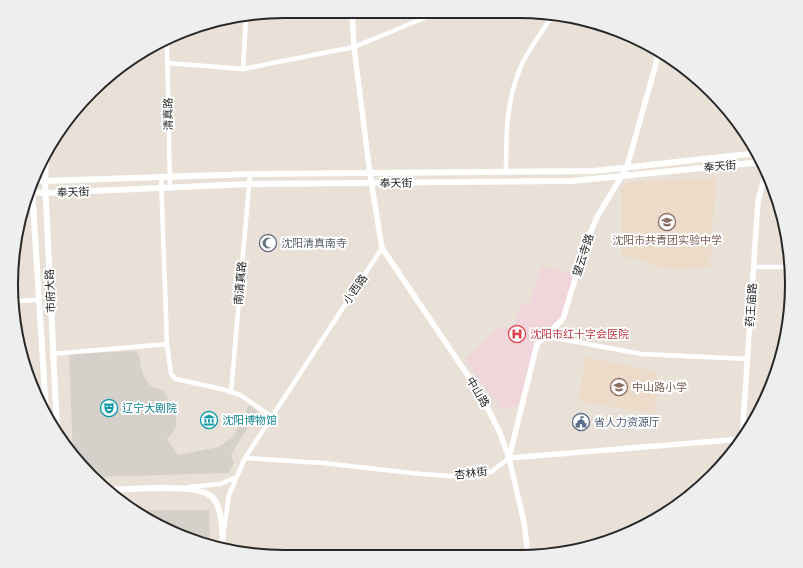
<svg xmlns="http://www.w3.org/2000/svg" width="803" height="568" font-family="'Nunito Sans','Noto Sans SC',sans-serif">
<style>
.education{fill:#ebdbc8}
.medical{fill:#f0d5da}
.plaza{fill:#d6d0cb}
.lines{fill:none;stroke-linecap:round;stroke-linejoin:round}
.minor{stroke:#fff;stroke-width:4.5}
.tertiary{stroke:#fff;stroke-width:5.5}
.secondary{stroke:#fff;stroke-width:6}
.labels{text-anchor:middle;stroke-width:4;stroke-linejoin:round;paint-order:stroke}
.street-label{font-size:11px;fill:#272727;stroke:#fff}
.education-label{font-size:11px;fill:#785e54;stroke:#fff}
.worship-label{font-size:11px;fill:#5b616d;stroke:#fff;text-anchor:start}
.health-label{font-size:11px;fill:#be3a42;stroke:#fff;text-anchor:start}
.culture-label{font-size:11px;fill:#0d838f;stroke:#fff;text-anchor:start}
.service-label{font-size:11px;fill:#4e5e75;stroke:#fff;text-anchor:start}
.rim{fill:none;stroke:#272727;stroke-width:2}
</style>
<rect width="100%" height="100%" fill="#e9e0d8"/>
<!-- education -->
<g class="education">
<path d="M716,178l-6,89 -32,2 -25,-3 -14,-8 -17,-1v-70l7,-5z"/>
<path d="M585,357l72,15 -2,42 -76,-13z"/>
</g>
<!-- medical -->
<path class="medical" d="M541,267l33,6 -13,45 -24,22 -19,65 -16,6 -37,-52 34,-32 15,2 7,-26 9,1z"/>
<!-- plaza -->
<g class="plaza">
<path d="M136,351l3,4 2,13 5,13 8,7 9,2 13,21v15l-4,8 -5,5 11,16 41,-8 14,-10 16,-32 8,6 -26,44 3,8 -6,10 -135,4 -14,-13 -6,-10 -4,-100z"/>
<path d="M133,510h76l1,36 -47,-17z"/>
</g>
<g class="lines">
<!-- minor -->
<g class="minor">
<path d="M167,41l3,147"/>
<path d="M167,63l76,6 111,-22 80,-33"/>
<path d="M243,69l3,-53"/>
<path d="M506,173c0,-37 0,-72 15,-107 8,-17 21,-34 31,-50"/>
<path d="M161,177l6,167 4,30 5,5 46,10 18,6 31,21"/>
<path d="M754,267h36"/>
<path d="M13,301l26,-1"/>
<path d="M545,336l97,18 106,5"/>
<path d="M52,354l115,-10"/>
<path d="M231,392l19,-218"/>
<path d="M245,458l78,5 98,11 29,2 41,-4 18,-14"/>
<path d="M188,487l32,-3 15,-6"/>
<path d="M224,529l5,-34 16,-37 137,-210"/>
</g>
<!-- tertiary -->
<g class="tertiary">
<path d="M352,12l2,35 16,127 12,74 99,147 19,38 9,25 15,64 4,33"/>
<path d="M658,49l-1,11 -30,107 -30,50 -11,26 -23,76 -26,25 -28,114 233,-19"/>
<path d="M742,439l16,-238 8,-30"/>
</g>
<!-- secondary -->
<g class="secondary">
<path d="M46,153l-1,28 12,248"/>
<path d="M34,180l11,1 205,-7 344,-3 164,-18"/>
<path d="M32,187l14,224"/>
<path d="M30,192l16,1 204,-9 322,-3 190,-19"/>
<path d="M107,490c21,0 93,-8 106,8 9,10 10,38 10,51"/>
</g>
</g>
<!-- icons -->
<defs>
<g id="school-ring" transform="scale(0.9)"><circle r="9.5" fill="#fff" stroke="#8d6e63" stroke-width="1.5"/><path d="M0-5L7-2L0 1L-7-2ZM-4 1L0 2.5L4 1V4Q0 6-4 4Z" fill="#8d6e63"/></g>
<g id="mosque-ring" transform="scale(0.9)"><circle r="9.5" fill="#fff" stroke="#6b7280" stroke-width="1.5"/><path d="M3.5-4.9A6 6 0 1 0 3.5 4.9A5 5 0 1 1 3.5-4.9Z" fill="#6b7280"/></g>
<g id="hospital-ring" transform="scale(0.9)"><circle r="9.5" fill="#fff" stroke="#e0444e" stroke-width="1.5"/><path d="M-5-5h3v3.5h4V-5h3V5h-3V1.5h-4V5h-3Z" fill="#e0444e"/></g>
<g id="theatre-ring" transform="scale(0.9)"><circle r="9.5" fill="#fff" stroke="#0f9aa8" stroke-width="1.5"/><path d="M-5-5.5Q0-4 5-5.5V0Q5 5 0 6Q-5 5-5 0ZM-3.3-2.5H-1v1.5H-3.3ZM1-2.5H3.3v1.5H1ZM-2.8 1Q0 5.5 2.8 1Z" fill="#0f9aa8"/></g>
<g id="museum-ring" transform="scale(0.9)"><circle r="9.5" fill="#fff" stroke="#0f9aa8" stroke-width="1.5"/><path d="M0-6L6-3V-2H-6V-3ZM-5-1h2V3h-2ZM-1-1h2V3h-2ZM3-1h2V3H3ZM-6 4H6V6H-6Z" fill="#0f9aa8"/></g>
<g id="civic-ring" transform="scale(0.9)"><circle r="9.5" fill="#fff" stroke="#5c6f8a" stroke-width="1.5"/><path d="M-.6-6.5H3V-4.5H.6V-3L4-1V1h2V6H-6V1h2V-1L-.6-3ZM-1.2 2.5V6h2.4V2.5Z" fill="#5c6f8a"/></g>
</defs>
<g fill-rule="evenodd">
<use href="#school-ring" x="667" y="222"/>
<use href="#mosque-ring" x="268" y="243"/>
<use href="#hospital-ring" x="517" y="334"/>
<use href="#school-ring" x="619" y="387"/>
<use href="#theatre-ring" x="109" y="408"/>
<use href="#museum-ring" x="209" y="420"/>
<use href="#civic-ring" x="581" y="422"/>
</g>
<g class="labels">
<!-- street labels -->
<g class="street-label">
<text transform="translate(168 114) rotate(-91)" y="4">清真路</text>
<text transform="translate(720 166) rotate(-5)" y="4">奉天街</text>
<text transform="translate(396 183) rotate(-1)" y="4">奉天街</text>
<text transform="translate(73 192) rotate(-2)" y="4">奉天街</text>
<text transform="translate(583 255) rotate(-72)" y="4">望云寺路</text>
<text transform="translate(240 283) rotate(-85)" y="4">南清真路</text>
<text transform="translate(355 289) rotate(-56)" y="4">小西路</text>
<text transform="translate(50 291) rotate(-92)" y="4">市府大路</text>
<text transform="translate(751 305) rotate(-86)" y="4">药王庙路</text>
<text transform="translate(478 392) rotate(59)" y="4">中山路</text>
<text transform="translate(471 473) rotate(-7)" y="4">杏林街</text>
</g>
<!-- education labels -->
<g class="education-label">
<text x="667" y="244">沈阳市共青团实验中学</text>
<text x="632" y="391" text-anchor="start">中山路小学</text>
</g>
<!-- worship labels -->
<g class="worship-label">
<text x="281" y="247">沈阳清真南寺</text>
</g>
<!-- health labels -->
<g class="health-label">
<text x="530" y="338">沈阳市红十字会医院</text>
</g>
<!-- culture labels -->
<g class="culture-label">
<text x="122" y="412">辽宁大剧院</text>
<text x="222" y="424">沈阳博物馆</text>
</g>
<!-- service labels -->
<g class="service-label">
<text x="594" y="426">省人力资源厅</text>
</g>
</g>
<!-- crop -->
<path d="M0 0H803V568H0ZM284 18H519A266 266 0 0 1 785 284V284A266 266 0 0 1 519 550H284A266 266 0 0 1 18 284V284A266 266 0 0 1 284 18Z" fill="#eee" fill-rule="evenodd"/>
<path class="rim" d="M284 18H519A266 266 0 0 1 785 284V284A266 266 0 0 1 519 550H284A266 266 0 0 1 18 284V284A266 266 0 0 1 284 18Z"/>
</svg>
